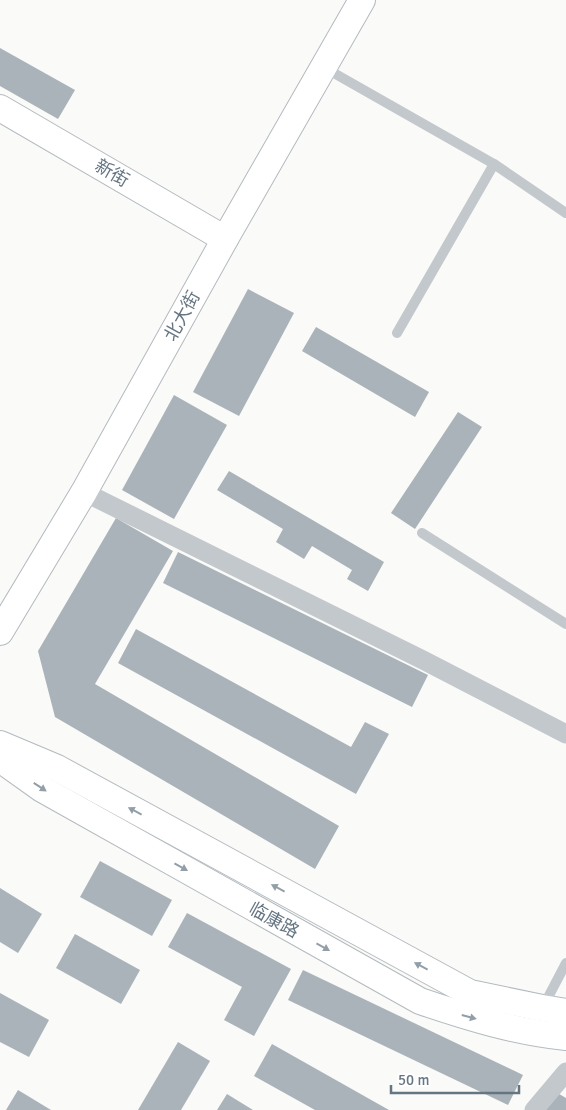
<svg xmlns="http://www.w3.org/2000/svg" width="566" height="1110" font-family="Signika,'Noto Sans SC',sans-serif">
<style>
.building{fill:#aab3b9}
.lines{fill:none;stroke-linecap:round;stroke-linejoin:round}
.secondary-casing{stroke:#b3babf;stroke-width:28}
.lane{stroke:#c3c8cc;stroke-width:10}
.street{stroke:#c3c8cc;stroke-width:19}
.secondary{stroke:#fff;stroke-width:26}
.oneway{fill:#939fa8}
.labels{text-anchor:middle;stroke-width:5;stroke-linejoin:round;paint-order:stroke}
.street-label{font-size:18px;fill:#657683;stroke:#fff}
</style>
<rect width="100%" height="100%" fill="#fafaf8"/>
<!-- building -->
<g class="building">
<path d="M0,48l75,42 -17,29 -58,-33z"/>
<path d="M248,289l46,24 -55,103 -46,-24z"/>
<path d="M316,327l113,65 -14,25 -113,-66z"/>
<path d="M174,395l53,30 -53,94 -52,-29z"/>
<path d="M458,412l24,15 -67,102 -24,-16z"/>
<path d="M229,471l155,91 -16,29 -21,-12 5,-9 -40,-24 -8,13 -28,-17 7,-13 -66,-39z"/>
<path d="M116,518l57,33 -78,133 244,142 -24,43 -260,-152 -17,-66z"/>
<path d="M178,552l250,123 -16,32 -249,-124z"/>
<path d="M136,629l215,118 14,-25 24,12 -33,60 -238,-131z"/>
<path d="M100,861l72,39 -20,36 -72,-39z"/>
<path d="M0,888l42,26 -24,39 -18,-11z"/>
<path d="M187,913l104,56 -37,67 -30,-16 18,-33 -74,-40z"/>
<path d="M75,934l65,36 -19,34 -65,-36z"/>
<path d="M303,970l220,105 -15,30 -220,-105z"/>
<path d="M0,993l49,27 -20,37 -29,-15z"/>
<path d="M178,1042l32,19 -29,49h-43z"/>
<path d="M272,1044l117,66h-74l-61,-34z"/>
<path d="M18,1090l33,20h-45z"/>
<path d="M554,1091l12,7v12h-24z"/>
<path d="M227,1094l26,16h-36z"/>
</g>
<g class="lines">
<!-- secondary casing -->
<g class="secondary-casing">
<g id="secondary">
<path d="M0,108l225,131"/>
<path d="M0,632l84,-140 141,-253 137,-239"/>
<path d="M0,744l57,24 413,225 72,15 24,4"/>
<path d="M0,759l42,30 378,212c47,16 96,31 146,36"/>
</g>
</g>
<!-- lane -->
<g class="lane">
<path d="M325,68l169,96 72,49"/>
<path d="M397,333l97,-169"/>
<path d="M422,533l144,91"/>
<path d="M543,1007l23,-44"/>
</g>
<!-- street -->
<g class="street">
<path d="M84,492l339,168 143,74"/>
<path d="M534,1110l32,-38"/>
</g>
<!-- secondary -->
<use href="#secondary" class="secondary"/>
</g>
<!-- one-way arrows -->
<defs><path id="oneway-solid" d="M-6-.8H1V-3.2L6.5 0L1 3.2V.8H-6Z" transform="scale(1.25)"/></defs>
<g class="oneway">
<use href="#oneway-solid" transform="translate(40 787) rotate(33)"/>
<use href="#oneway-solid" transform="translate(135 811) rotate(-152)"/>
<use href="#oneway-solid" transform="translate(181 867) rotate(29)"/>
<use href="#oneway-solid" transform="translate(278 888) rotate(-152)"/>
<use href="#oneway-solid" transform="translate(323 947) rotate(29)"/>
<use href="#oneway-solid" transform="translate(421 966) rotate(-152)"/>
<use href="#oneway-solid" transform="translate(469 1017) rotate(15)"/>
</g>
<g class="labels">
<!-- street labels -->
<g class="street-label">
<text transform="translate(112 173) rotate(30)" y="6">新街</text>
<text transform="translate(182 316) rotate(-61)" y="6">北大街</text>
<text transform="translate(274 920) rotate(29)" y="6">临康路</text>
</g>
</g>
<!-- scale -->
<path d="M391 1085v8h128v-8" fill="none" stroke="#657683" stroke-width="2.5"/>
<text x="398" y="1085" font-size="15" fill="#657683" stroke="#ffffff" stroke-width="4" paint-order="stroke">50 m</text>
</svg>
